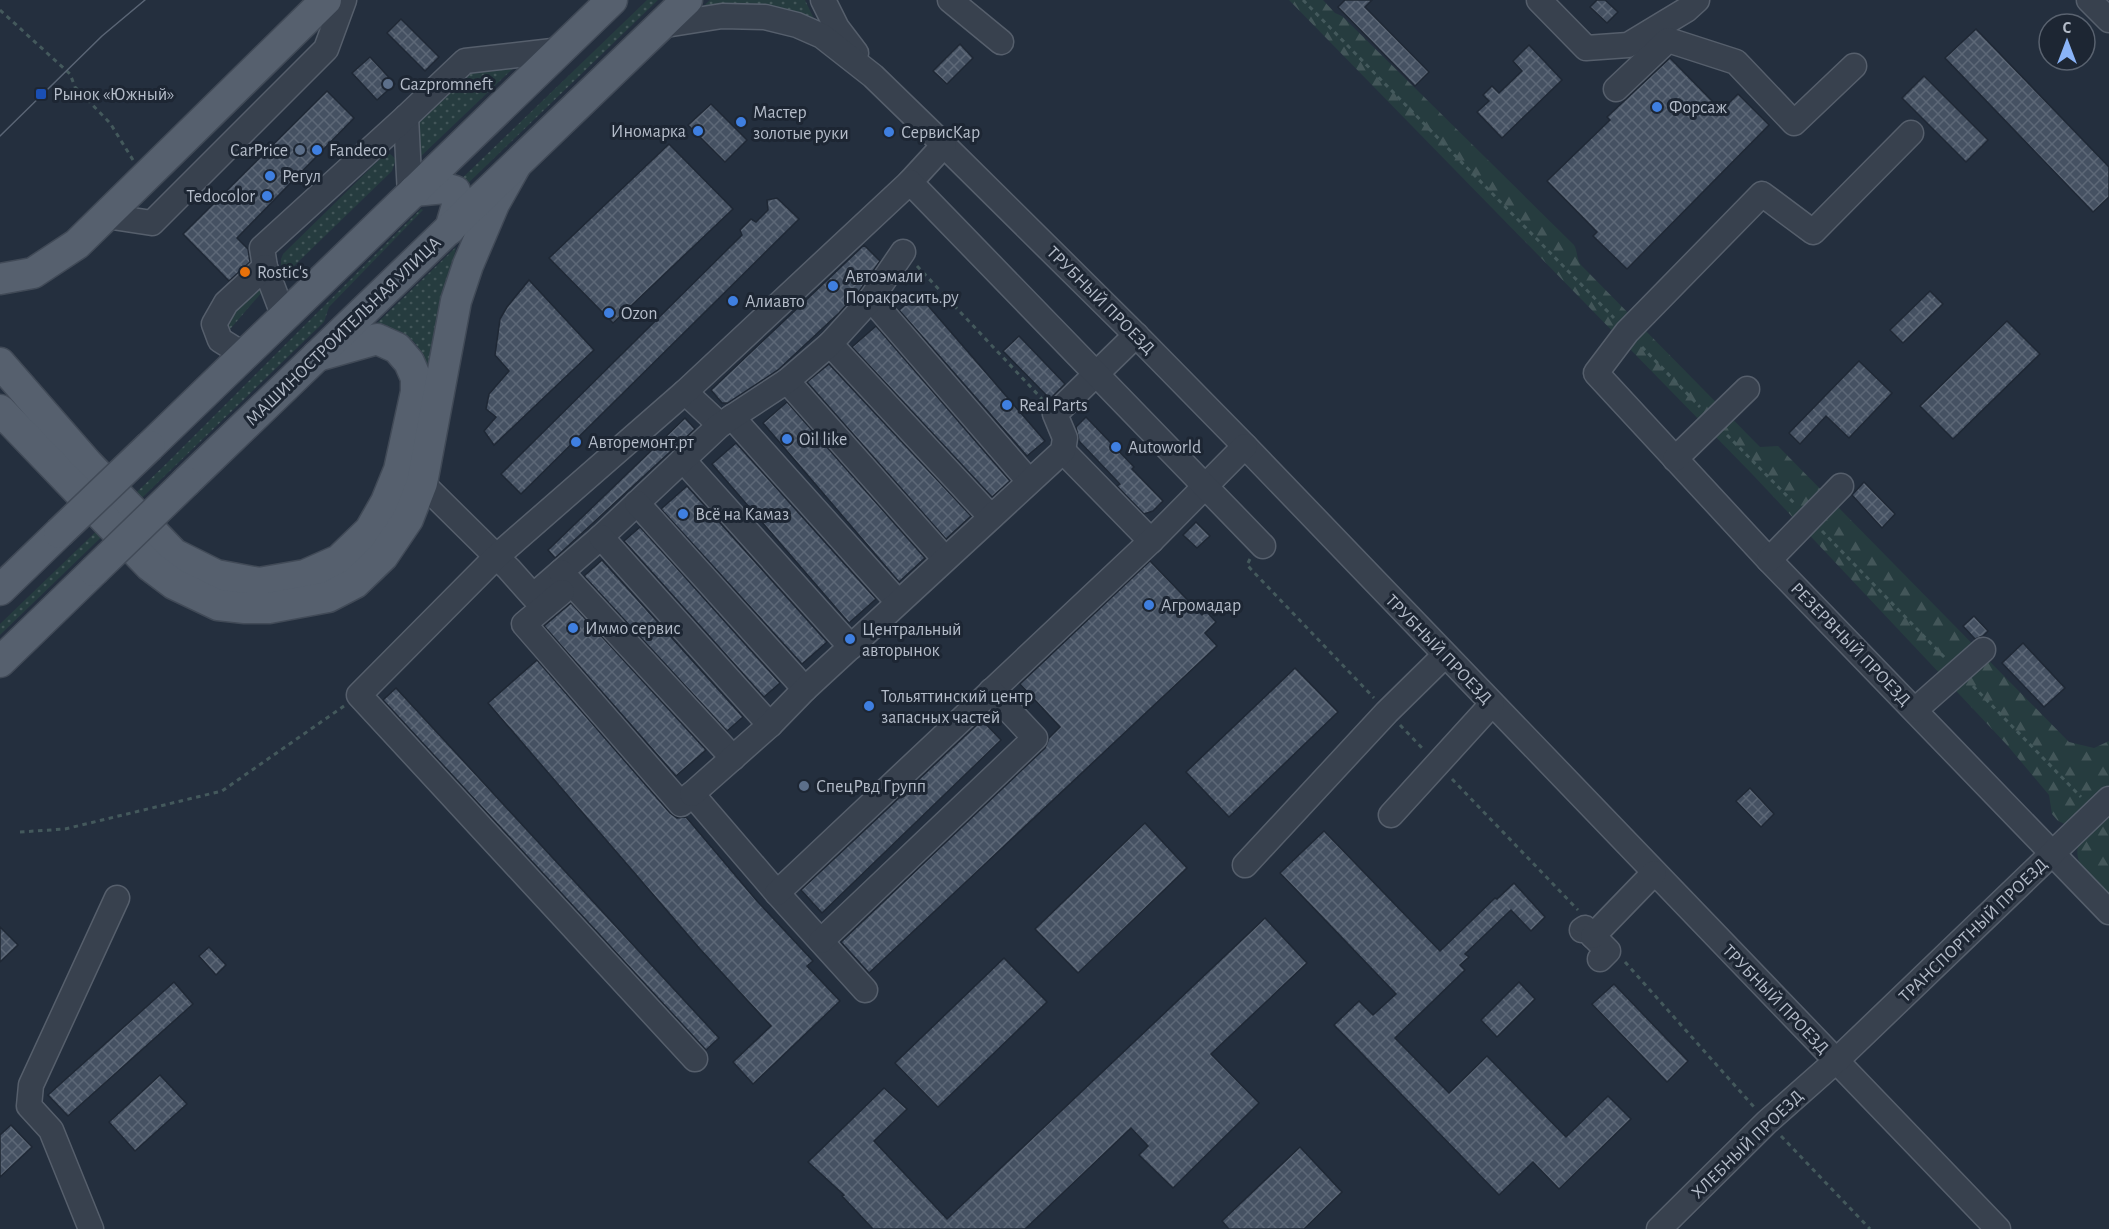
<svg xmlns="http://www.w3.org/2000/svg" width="2109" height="1229" font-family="'Alegreya Sans',sans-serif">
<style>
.grass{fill:url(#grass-dots)}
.forest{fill:url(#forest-firs)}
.building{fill:url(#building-cross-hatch);stroke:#1f2835;stroke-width:1.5}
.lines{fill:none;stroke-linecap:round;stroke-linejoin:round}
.minor-casing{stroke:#565f6c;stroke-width:27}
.major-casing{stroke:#414a57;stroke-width:33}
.path{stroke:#44595c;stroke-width:3;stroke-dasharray:4.5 4.5;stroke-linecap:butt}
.minor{stroke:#38414e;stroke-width:24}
.major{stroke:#56606e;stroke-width:30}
.tram{stroke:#5a6575;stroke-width:1.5}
.major-bridge-casing{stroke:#414a57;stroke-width:33;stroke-linecap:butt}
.major-bridge{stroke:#56606e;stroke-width:30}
.service-dot{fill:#5c6f8a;stroke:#1d2633;stroke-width:2}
.transit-dot{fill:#1a4fb4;stroke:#1d2633;stroke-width:2}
.shop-dot{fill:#3f7fe0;stroke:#1d2633;stroke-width:2}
.food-dot{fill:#e8710a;stroke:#1d2633;stroke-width:2}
.labels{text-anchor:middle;stroke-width:6;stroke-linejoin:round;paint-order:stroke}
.poi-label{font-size:18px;fill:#b4bcc9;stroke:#1d2633;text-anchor:start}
.street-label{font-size:18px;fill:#b4bcc9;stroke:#1d2633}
</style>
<defs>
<pattern id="grass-dots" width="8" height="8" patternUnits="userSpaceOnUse" patternTransform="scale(1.5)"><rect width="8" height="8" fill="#263c3f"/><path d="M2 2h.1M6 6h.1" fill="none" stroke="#435659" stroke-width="1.8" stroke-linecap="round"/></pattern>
<pattern id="forest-firs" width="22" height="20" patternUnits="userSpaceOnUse" patternTransform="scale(1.5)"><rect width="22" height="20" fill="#263c3f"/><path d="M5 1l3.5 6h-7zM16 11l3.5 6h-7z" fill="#435659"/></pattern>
<pattern id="building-cross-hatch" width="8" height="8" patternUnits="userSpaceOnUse" patternTransform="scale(1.5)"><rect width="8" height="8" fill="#455162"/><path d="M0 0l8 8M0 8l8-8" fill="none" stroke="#5d6877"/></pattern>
</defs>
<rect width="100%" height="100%" fill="#242f3e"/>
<!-- grass -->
<g class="grass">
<path d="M647,0h11l-197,190 -6,-5z"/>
<path d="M710,0h95l11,23 -119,-11z"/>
<path d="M525,57l-108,103v-34l9,-15 35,-34 11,-5z"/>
<path d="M390,154l6,5 -4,12 -98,95 -6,2 -7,-2v-7l2,-5 101,-99z"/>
<path d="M421,209l2,1 -94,97 -5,15 -324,313v-11l167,-161z"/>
<path d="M456,247l-25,136h-2c-2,-35 -20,-56 -55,-57z"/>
<path d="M254,280l9,11 -38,44 -2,-6z"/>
</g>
<!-- forest -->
<g class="forest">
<path d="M1289,0h34l12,13 7,3 232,229c4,7 2,13 7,20l179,182 18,-1 291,296 25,6 15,-7v51l-42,33 -9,-4 -6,-7 -3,-19 -42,-50 -255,-271z"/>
<path d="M2109,813v83c-13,-14 -42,-34 -28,-56 7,-10 19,-19 28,-27z"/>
</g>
<!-- building -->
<g class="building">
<path d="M1345,0h27l-7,7 64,65 -14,14 -77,-79z"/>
<path d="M1597,0h8l13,12 -11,11 -17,-16z"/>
<path d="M401,19l38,38 -14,14 -38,-38z"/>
<path d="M1976,29l133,138v30l-16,15 -148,-154z"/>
<path d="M960,44l13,14 -26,26 -14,-13z"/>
<path d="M1529,45l33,35 -60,58 -25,-26 12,-11 -6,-6 9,-9 7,7 23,-22 -9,-10z"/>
<path d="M370,57l25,27 -18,16 -25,-27z"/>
<path d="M1670,58l49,50 3,-4 3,3 13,-13 31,31 -142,144 -34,-33 4,-4 -50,-51 63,-61 -3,-3z"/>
<path d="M1924,76l64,64 -22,22 -64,-64z"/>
<path d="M327,91l27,27 -117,120 11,11 2,13 -21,19 -46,-47z"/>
<path d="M711,104l36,36 -22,22 -37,-37z"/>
<path d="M669,144l64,65 -120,114 -64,-65z"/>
<path d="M777,198l22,21 -278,275 -20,-20 241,-239 -2,-5 11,-11 5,3 12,-12 -1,-10z"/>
<path d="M864,245l16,16 -20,29 -21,23 -61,57 -50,33h-6l-11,-13z"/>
<path d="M529,280l65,70 -100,95 -10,-14 12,-14 -10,-8 3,-15 20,-23 -14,-16 5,-36 7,-12z"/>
<path d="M1930,291l13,13 -40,39 -13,-13z"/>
<path d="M918,294l127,147 -18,15 -128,-146z"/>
<path d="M2007,321l33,33 -87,85 -33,-33z"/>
<path d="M876,326l134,155 -18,16 -140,-150z"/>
<path d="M1019,336l46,48 -15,15 -47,-48z"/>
<path d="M1859,361l33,32 -43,45 -23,-22 -26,28 -11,-11z"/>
<path d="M829,364l142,152 -25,23 -139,-157z"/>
<path d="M787,402l138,156 -26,24 -136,-159z"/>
<path d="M1086,417l48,50 -2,2 31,32 -10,10 -9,3 -27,-28 3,-2 -41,-43 -3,-14z"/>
<path d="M685,418l10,11 -140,129 -7,-8z"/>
<path d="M736,443l140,156 -27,24 -137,-159z"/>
<path d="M1864,482l31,32 -13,14 -30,-33z"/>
<path d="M687,486l140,156 -25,22 -141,-155z"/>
<path d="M1196,522l14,14 -13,12 -14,-13z"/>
<path d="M640,527l140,156 -16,14 -140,-156z"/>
<path d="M602,560l141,157 -16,14 -143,-155z"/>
<path d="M1150,561l52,54 4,-4 10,11 -11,11 12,13 -348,327 -28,-31 204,-194 4,-10 11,-11 -40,-43z"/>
<path d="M571,603l135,147 -30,26 -132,-150z"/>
<path d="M1974,616l14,15 -5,5 -8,3 -12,-13z"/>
<path d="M2023,643l42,45 -21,19 -42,-44z"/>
<path d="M537,660l133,153 7,5 9,-1 71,84 56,60 -6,5 33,35 -87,83 -20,-22 38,-36 -71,-77 -212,-246z"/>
<path d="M1295,668l43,44 -109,105 -43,-45z"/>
<path d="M396,688l323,350 -13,12 -323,-350z"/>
<path d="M982,720l19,20 -179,173 -21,-23z"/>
<path d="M1750,788l24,26 -13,13 -25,-26z"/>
<path d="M1145,823l42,45 -109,105 -43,-44z"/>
<path d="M1324,831l116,120 55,-53 2,1 17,-16 31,34 -14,14 -20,-21 -46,44 4,3 -9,8 5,5 -70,68 54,55 38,-37 79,81 42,-41 23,23 -72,70 -26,-27 -34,33 -165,-170 25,-24 14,14 23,-21 -116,-121z"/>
<path d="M1265,918l42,45 -96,91 48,49 -86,85 -34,-33 9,-9 -17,-18 -106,101h-152l-31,-33 2,-1 -36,-33 76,-74 23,21 -33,32 73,78z"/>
<path d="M0,927l18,18 -18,17z"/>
<path d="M209,947l17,18 -10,10 -17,-19z"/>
<path d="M1004,958l43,44 -109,105 -43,-44z"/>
<path d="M174,982l19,22 -125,112 -20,-21z"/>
<path d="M1519,982l16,17 -38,38 -16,-17z"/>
<path d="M1614,984l74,77 -21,21 -75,-78z"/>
<path d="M160,1075l27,29 -52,47 -26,-29z"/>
<path d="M11,1125l21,22 -32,30v-42z"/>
<path d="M1300,1147l42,45 -38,37h-75l-7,-8z"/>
</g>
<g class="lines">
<!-- minor casing -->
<g class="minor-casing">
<g id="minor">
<path d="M823,0l14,28 19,25"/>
<path d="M950,0l51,42"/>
<path d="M1539,0l47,48 42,-3 58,-35 11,-10"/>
<path d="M2089,0l20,20"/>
<path d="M659,26l63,-10 43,1 32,8 25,11 51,40 71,69 192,190 109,111 753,783"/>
<path d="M1616,89l52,-49 68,22 58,61 60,-57"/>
<path d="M406,117l4,78"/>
<path d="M1911,133l-98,99 -51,-38 -135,138 -31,41 173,187 340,352"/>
<path d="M910,182l34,-37"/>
<path d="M106,216l46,7 174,-174 18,-49"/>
<path d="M871,299l158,182"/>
<path d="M284,317l-19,-50 -3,-19 144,-131 59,-56 96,-11"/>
<path d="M830,344l161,173"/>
<path d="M244,355l-24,-15 -6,-16 12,-21 39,-36"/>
<path d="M787,381l158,178"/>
<path d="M685,392l35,33"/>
<path d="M732,417l166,185"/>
<path d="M1063,451l88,90"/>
<path d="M1675,459l72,-70"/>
<path d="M683,460l168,187"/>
<path d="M422,483l87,86 24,27 68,-59 119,-112 67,-44 43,-37 41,-45 32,-47"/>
<path d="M637,503l168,186"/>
<path d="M601,537l169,188"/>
<path d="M1769,560l72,-74"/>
<path d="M561,572l172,186"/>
<path d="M562,592l-38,32 157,180 11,-10 85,99 88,97"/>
<path d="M1915,710l68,-60"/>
<path d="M692,794l78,-69 35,-36 258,-238 2,-13 -10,-24 81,-79"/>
<path d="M1391,815l101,-111"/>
<path d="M1245,865l142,-153 58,-57"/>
<path d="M777,893l374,-352 94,-95"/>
<path d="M1582,930l3,-2 23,23 -8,8"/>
<path d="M1593,936l61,-63"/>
<path d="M821,941l214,-203 -44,-47"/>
<path d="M695,1059l-336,-364 137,-138 189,-165 225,-210 353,364"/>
<path d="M91,1229l-40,-99 -22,-24 2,-21 86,-187"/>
<path d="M1659,1229l108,-107 69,-61 273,-262"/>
</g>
</g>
<!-- major casing -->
<g class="major-casing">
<g id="major">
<path d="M414,191l31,-3 10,3 3,11 -8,27"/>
<path d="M0,279l33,-6 44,-29 249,-244"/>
<path d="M0,363l88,101 86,90 42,21 43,8 46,-8 34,-15 31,-30 16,-28 13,-32 17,-78v-14l-7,-16 -12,-14 -20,-9 -60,17"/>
<path d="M0,410l150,156 24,18 44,21 27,3h24l59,-11 27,-14 28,-27 25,-37 14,-36 34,-182 12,-36 26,-61 22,-39"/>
<path d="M150,446l462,-446"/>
<path d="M186,482l501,-482"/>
<path d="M0,590l59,-57"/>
<path d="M0,662l94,-91"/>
</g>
</g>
<!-- path -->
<g class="path">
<path d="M1303,0l311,318"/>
<path d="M0,10l70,64 5,13 35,36 23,37"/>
<path d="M917,266l125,133"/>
<path d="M1642,347l58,60"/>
<path d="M1727,435l69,70"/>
<path d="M1822,531l123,127"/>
<path d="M1250,559l-3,6 127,133"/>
<path d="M1973,686l108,111"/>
<path d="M1400,725l24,25"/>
<path d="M1452,779l126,131"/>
<path d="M20,832l45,-3 157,-38 122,-85"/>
<path d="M1625,962l129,145"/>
<path d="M1781,1136l89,93"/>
</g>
<!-- minor -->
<use href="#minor" class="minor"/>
<!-- major -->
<use href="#major" class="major"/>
<!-- tram -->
<path class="tram" d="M0,136l102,-100 43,-36"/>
<!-- major-bridge casing -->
<g class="major-bridge-casing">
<g id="major-bridge">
<path d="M59,533l91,-87"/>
<path d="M94,571l92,-89"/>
</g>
</g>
<!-- major-bridge -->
<use href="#major-bridge" class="major-bridge"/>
</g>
<!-- markers -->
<g class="service-dot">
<circle cx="388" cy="84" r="6"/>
<circle cx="300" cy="150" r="6"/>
<circle cx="804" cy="786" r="6"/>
</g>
<rect class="transit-dot" x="35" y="88" width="12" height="12" rx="3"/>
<g class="shop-dot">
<circle cx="1657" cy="107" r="6"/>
<circle cx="741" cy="122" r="6"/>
<circle cx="698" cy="131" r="6"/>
<circle cx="889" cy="132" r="6"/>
<circle cx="317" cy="150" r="6"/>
<circle cx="270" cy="176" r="6"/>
<circle cx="267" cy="196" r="6"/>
<circle cx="833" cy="286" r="6"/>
<circle cx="733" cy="301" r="6"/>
<circle cx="609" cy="313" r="6"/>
<circle cx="1007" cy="405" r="6"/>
<circle cx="787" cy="439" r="6"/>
<circle cx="576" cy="442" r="6"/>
<circle cx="1116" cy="447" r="6"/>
<circle cx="683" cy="514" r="6"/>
<circle cx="1149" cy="605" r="6"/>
<circle cx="573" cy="628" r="6"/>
<circle cx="850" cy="639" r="6"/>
<circle cx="869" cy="706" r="6"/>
</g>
<circle class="food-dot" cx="245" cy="272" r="6"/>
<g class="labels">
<!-- poi labels -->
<g class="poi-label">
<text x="400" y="90">Gazpromneft</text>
<text x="53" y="100">Рынок «Южный»</text>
<text x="1669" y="113">Форсаж</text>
<text x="753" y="118">Мастер<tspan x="753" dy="21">золотые руки</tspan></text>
<text x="686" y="137" text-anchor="end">Иномарка</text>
<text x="901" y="138">СервисКар</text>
<text x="288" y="156" text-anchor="end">CarPrice</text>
<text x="329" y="156">Fandeco</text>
<text x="282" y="182">Регул</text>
<text x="255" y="202" text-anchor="end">Tedocolor</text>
<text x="257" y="278">Rostic's</text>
<text x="845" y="282">Автоэмали<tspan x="845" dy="21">Поракрасить.ру</tspan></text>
<text x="745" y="307">Алиавто</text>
<text x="621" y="319">Ozon</text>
<text x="1019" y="411">Real Parts</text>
<text x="799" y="445">Oil like</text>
<text x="588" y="448">Авторемонт.рт</text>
<text x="1128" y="453">Autoworld</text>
<text x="695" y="520">Всё на Камаз</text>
<text x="1161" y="611">Агромадар</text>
<text x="585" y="634">Иммо сервис</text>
<text x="862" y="635">Центральный<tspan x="862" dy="21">авторынок</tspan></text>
<text x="881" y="702">Тольяттинский центр<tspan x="881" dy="21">запасных частей</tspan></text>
<text x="816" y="792">СпецРвд Групп</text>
</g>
<!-- street labels -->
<g class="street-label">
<text transform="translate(1101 300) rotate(45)" y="6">ТРУБНЫЙ ПРОЕЗД</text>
<text transform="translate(343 331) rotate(-44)" y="6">МАШИНОСТРОИТЕЛЬНАЯ УЛИЦА</text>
<text transform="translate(1851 644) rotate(46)" y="6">РЕЗЕРВНЫЙ ПРОЕЗД</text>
<text transform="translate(1439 649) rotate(46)" y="6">ТРУБНЫЙ ПРОЕЗД</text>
<text transform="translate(1973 930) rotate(-44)" y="6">ТРАНСПОРТНЫЙ ПРОЕЗД</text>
<text transform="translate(1776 999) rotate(46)" y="6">ТРУБНЫЙ ПРОЕЗД</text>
<text transform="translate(1747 1144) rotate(-44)" y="6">ХЛЕБНЫЙ ПРОЕЗД</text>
</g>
</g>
<!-- north arrow -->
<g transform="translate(2067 42)"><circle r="28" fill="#1d2633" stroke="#59626f" stroke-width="1.5"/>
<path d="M0-4.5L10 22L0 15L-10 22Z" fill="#8ab4f8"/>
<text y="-9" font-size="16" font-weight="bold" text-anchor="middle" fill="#b4bcc9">С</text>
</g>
</svg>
